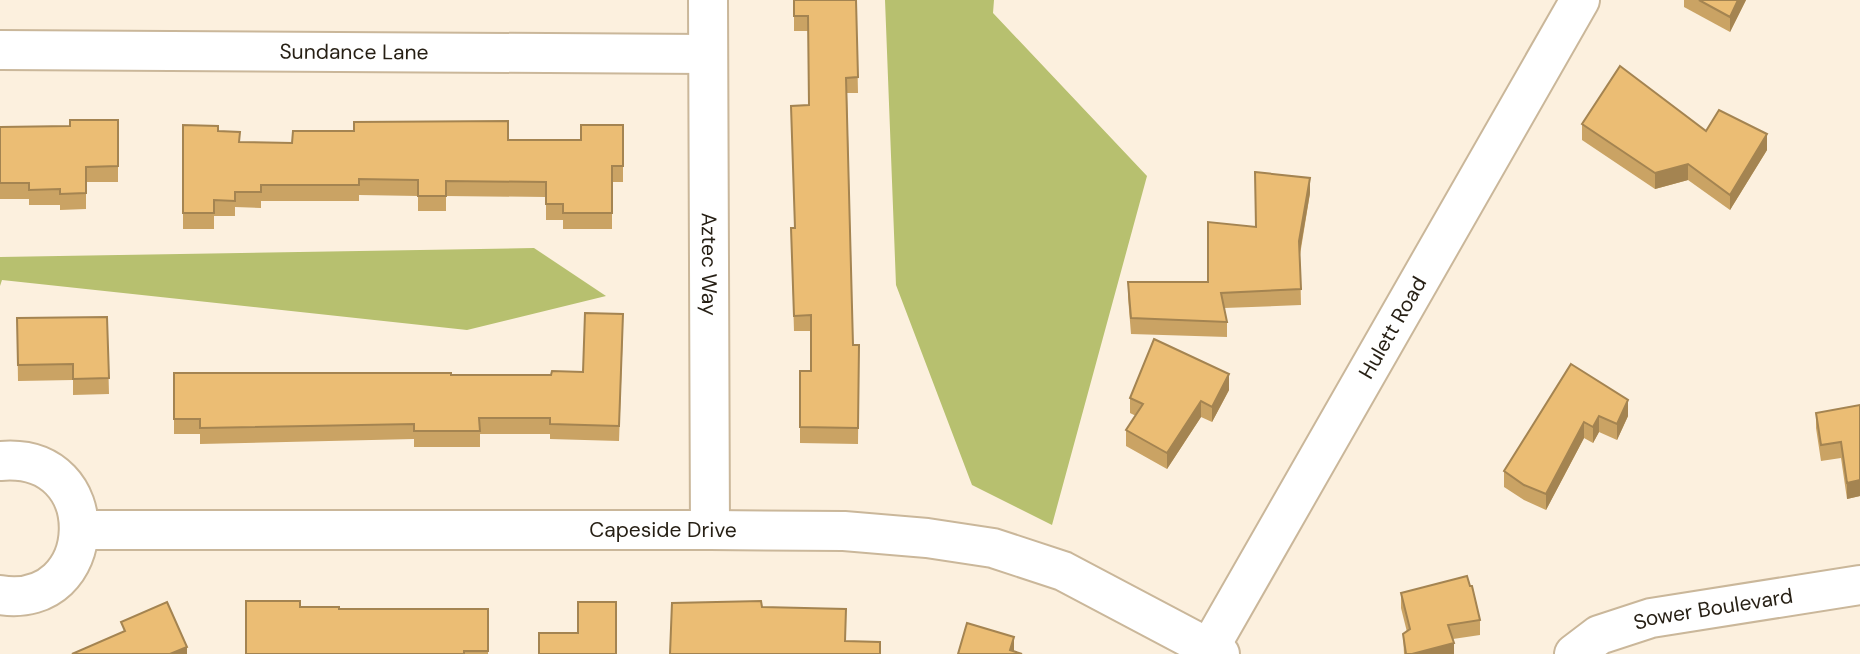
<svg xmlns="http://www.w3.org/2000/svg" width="1860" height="654" font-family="'DM Sans',sans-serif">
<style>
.forest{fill:#b7c06f}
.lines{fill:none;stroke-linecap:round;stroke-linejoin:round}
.street-casing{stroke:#cab79a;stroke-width:42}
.street{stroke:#fff;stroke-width:38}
.wall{fill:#caa364}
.shaded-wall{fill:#a48451}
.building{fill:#ebbd74;stroke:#a48451;stroke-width:2}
.labels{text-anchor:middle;stroke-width:6;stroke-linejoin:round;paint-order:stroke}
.street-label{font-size:21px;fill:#261f14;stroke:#fff}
</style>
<rect width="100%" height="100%" fill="#fcf0de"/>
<!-- forest -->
<g class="forest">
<path d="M885,0h109l-1,13 154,163 -95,349 -80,-40 -76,-200z"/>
<path d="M534,248l72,48 -139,34 -465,-50 -2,6v-29z"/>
</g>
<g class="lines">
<!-- street casing -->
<g class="street-casing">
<g id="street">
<path id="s1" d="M708,0l2,530"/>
<path id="s2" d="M0,50l707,4"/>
<path d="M0,461c109,-10 101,150 0,134"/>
<path id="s3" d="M80,530h630l134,1 83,7 66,10 70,23 157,83"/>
<path id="s4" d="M1206,654l374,-654"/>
<path id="s5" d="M1574,654l25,-19 52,-17 209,-33"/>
</g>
</g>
<!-- street -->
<use href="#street" class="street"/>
</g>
<!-- wall -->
<g class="wall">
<path d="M794,0h62l2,93h-11l6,252h6l-1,99 -58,-1v-72h11v-40h-17l-3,-103h3l15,-123 -1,-74h-14z"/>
<path d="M1684,0h62l-16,32 -46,-25z"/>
<path d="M118,120v62h-32v27l-26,1v-5h-31v-6h-29v-72l70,-1z"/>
<path d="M1582,124l124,7 61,19 -37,60 -42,-30 -33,9 -73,-49z"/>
<path d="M183,125l35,6 22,11 52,1 289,-3 42,-15v57h-11v47h-49v-9h-17v-23l-100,-1v15h-28v-15l-59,-1v6h-98v7l-26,-1v9h-21v13h-31z"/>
<path d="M1310,193l-10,62 1,50 -77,3 3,14v15l-96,-3 -3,-37v-15h80l48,-55z"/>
<path d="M107,317l2,77 -36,1v-15l-55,1 -1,-63z"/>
<path d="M623,330l-4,111 -69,-2v-5h-70v13h-66v-8l-214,5v-10h-26v-61l377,2 32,-3z"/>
<path d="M1571,364l57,52 -11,24 -18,-8 -6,11 -9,-5 -38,72 -22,-10 -20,-13v-16z"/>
<path d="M1229,390l-17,32 -11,-5 -34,52 -41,-23v-16l10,-14 -6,-3v-15z"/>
<path d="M1860,405v91l-13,3 -6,-41 -20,3 -5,-33v-15z"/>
<path d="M1401,593l79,27v15l-27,4 1,15h-50l-1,-20 4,-2 -6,-24z"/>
<path d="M300,607l39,2h149v45h-242z"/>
</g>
<!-- shaded-wall -->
<g class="shaded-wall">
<path d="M1738,0h8l-16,32v-15z"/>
<path d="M1767,134v16l-37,60v-15z"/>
<path d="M1688,164v16l-33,9v-16z"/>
<path d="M1310,178v15l-11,64v-16z"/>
<path d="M1229,374v16l-17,32v-15z"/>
<path d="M1628,400v16l-11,24v-16z"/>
<path d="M1201,401v16l-34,52v-16z"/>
<path d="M1599,416v16l-6,11v-16z"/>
<path d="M1584,422v16l-38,72v-16z"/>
<path d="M1860,480v16l-13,3v-16z"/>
<path d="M1014,637v15l-4,-2z"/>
<path d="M1454,643v11h-42z"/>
<path d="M187,647v7h-17z"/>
</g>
<!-- building -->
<g class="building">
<path d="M794,0h62l2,77 -12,1 7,267h6l-1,83 -58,-1v-56h11v-56l-17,1 -3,-88h4l-4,-122 18,-1 -1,-89h-14z"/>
<path d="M1699,0h39l-8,17z"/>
<path d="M1620,66l86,65 13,-21 48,24 -37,61 -42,-31 -33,9 -73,-49z"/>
<path d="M70,120h48v46l-32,1v26l-26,1v-5l-31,1v-7h-29v-56l70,-1z"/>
<path d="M508,121v19h73v-15h42v41h-11v47h-49v-9h-17v-22l-100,-1v15h-28v-16l-59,-1v6h-98v7h-26v9l-21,-1v13h-31v-88l35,1v5l22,1 -1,10 53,1 1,-12h61v-9z"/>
<path d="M1255,172l55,6 -11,63 2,48 -80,4 6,29 -96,-4 -3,-36h80v-60l48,5z"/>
<path d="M585,313l38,1 -4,112 -69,-2v-6h-71l1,13h-66v-7l-214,4v-9h-26v-46h277v2h100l1,-4 31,1z"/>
<path d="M107,317l2,61 -36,1v-15l-55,1 -1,-47z"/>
<path d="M1154,339l75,35 -17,33 -11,-6 -34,52 -41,-23 17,-26 -13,-6z"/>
<path d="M1571,364l57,36 -11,24 -18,-8 -6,11 -9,-5 -38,72 -22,-9 -20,-14z"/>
<path d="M1860,405v75l-13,3 -6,-41 -20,3 -5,-32z"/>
<path d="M1467,576l3,10h2l8,34 -32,5 6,18 -42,11h-6l-3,-20 7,-5 -9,-36z"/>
<path d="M246,601h54v6h39v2h149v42h-24v3h-218z"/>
<path d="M761,601l1,6 84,2 -1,32 35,1v12h-210l2,-51z"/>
<path d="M167,602l20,45 -17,7h-98l53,-23 -4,-9z"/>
<path d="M578,602h38v52h-77v-21h39z"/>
<path d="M967,623l47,14 -4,13 12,4h-64z"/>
</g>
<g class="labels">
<!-- street labels -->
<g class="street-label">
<text dy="7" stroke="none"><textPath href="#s2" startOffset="354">Sundance Lane</textPath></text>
<text dy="7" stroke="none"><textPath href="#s1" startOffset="264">Aztec Way</textPath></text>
<text dy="7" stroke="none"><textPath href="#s4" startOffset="376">Hulett Road</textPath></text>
<text dy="7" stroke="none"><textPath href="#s3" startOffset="583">Capeside Drive</textPath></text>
<text dy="7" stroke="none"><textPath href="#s5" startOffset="149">Sower Boulevard</textPath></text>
</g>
</g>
</svg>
